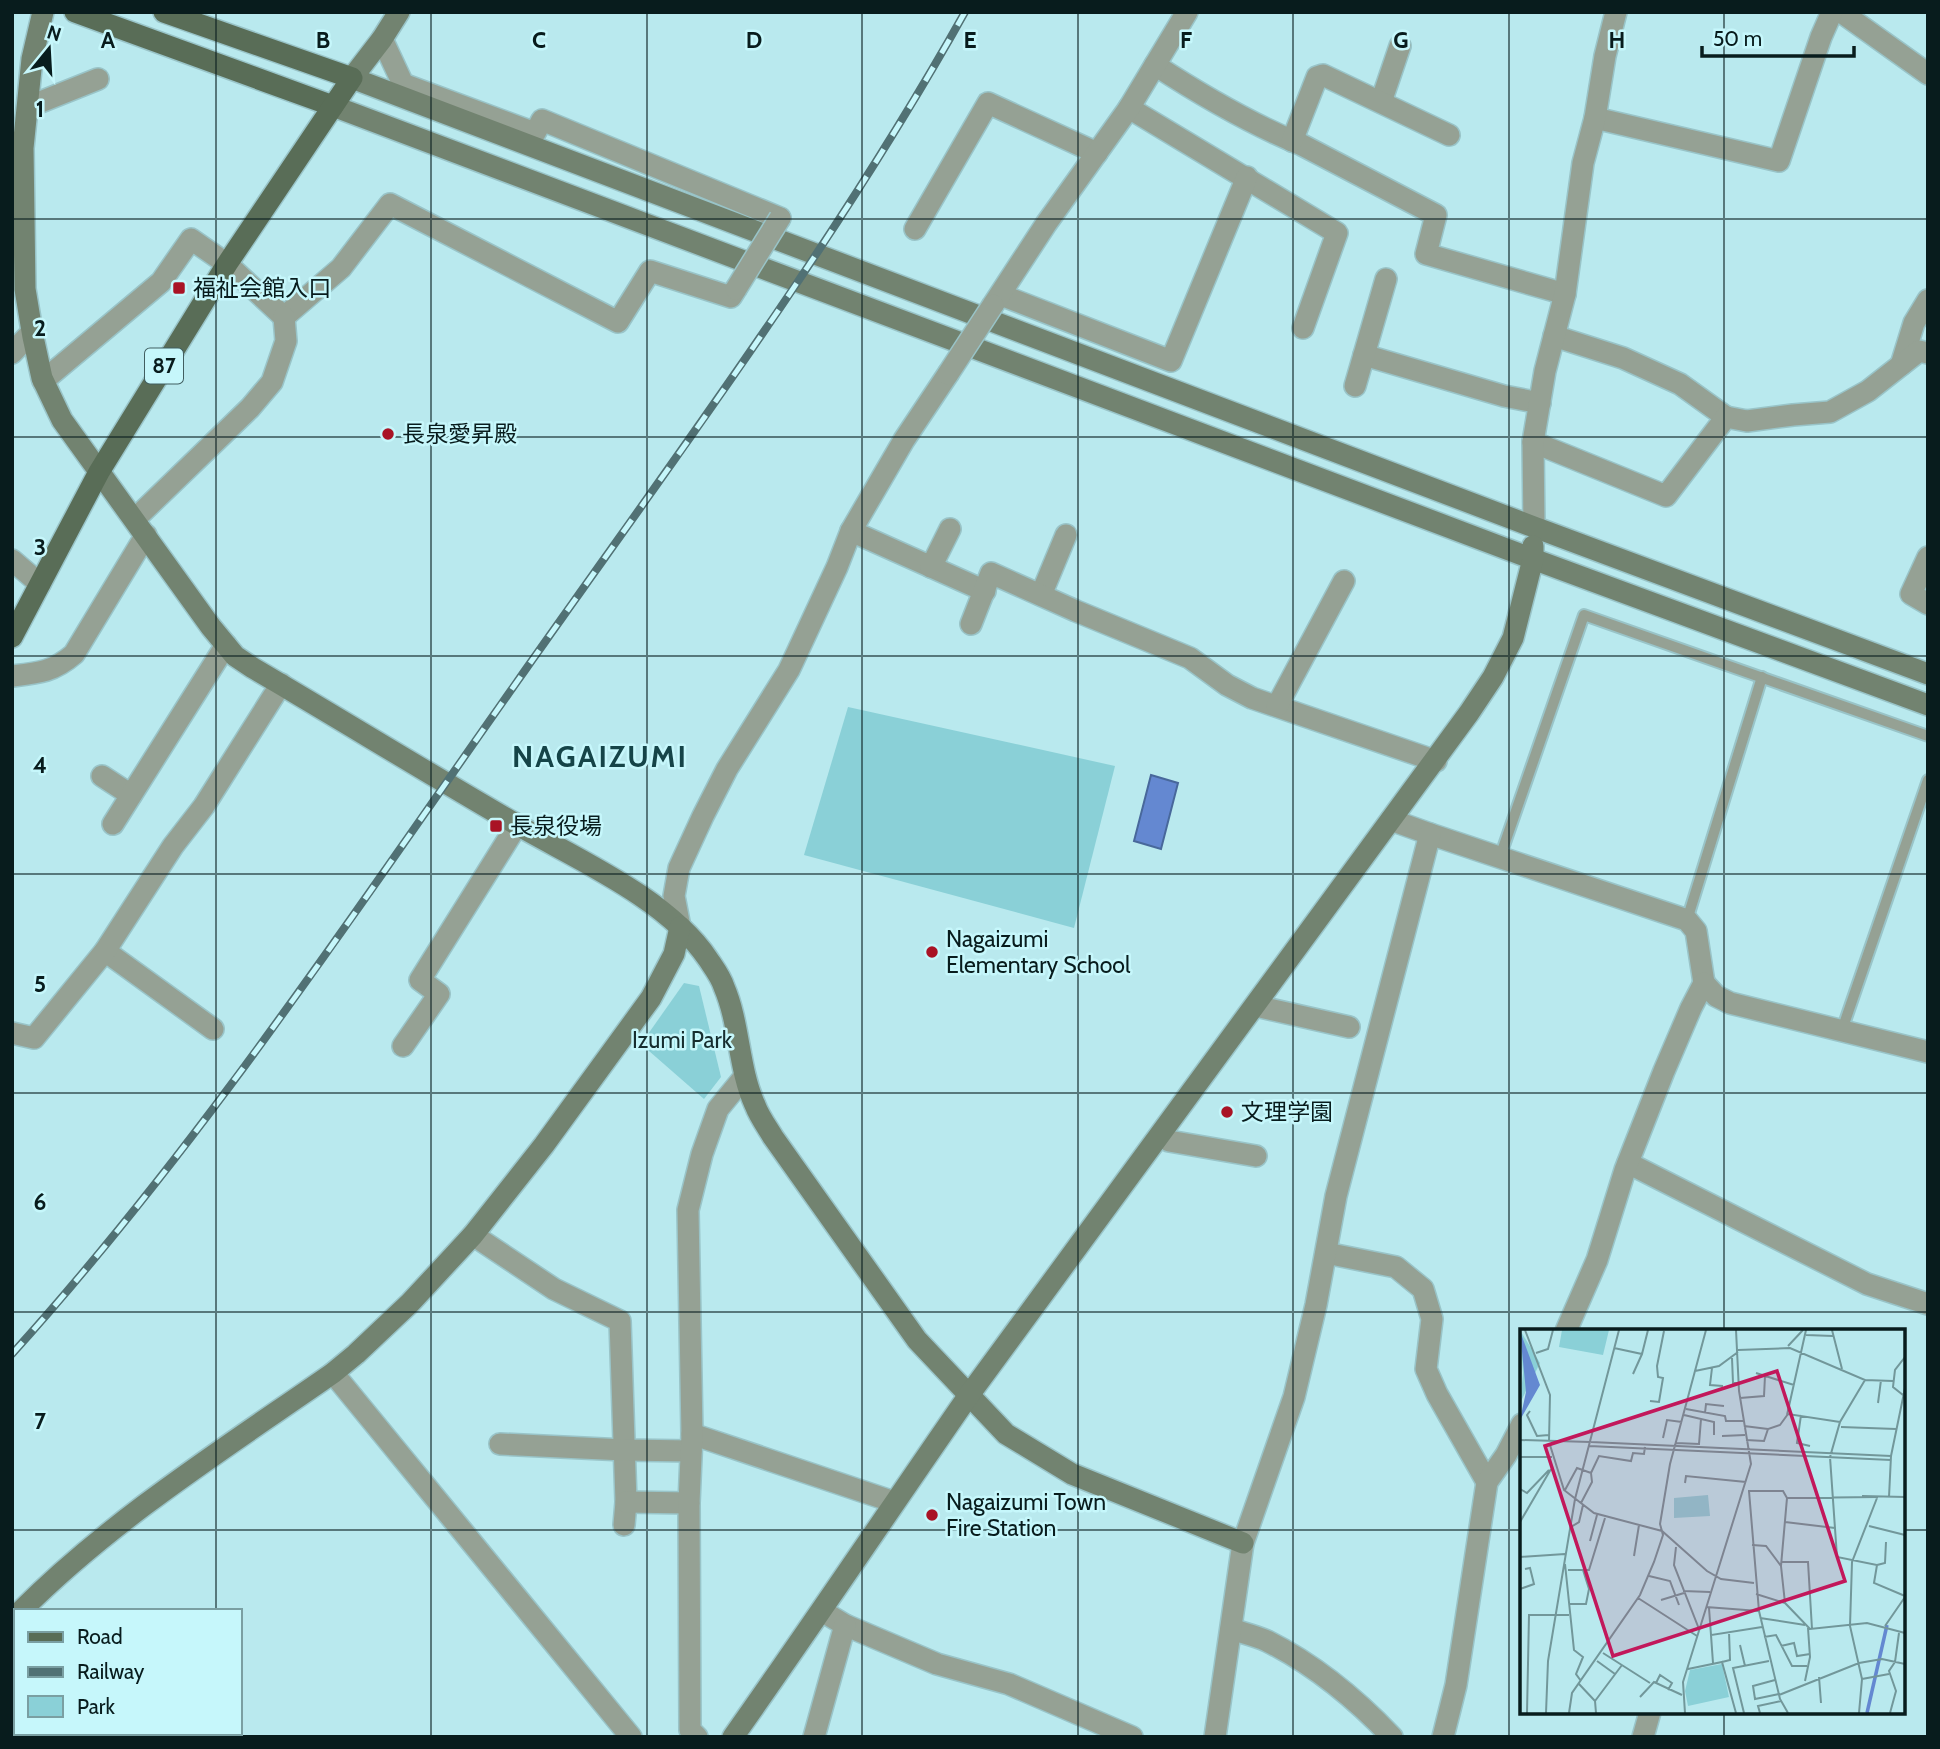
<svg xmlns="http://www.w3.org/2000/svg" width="1940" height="1749" font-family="Cabin,'Noto Sans JP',sans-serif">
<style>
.green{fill:#8ad0d7}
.water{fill:#6488d1;stroke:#48689b;stroke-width:2}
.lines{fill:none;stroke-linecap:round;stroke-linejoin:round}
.lane-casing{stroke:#99c4c8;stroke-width:14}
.street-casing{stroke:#99c4c8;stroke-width:24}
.secondary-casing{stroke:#99c4c8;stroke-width:24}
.primary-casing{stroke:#99c4c8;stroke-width:24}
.lane{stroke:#95a194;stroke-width:10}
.street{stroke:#95a194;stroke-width:21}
.secondary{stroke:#728370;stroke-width:21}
.primary{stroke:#596d57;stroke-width:21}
.rail-casing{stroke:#517174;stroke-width:8}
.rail{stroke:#c6f7fb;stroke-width:5;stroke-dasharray:16;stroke-linecap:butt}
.street-bridge-casing{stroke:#99c4c8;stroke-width:24;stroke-linecap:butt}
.street-bridge{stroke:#95a194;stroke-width:21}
.grid{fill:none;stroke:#081c1d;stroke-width:2;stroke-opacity:0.55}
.poi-dot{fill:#a91325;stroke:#c6f7fb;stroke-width:2.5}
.labels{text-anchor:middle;stroke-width:5;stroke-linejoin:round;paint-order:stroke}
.shield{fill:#c6f7fb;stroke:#415e60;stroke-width:2}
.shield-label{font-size:21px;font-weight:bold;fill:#081c1d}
.poi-label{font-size:23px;fill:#081c1d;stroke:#c6f7fb;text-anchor:start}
.park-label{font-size:23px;fill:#162d2f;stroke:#c6f7fb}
.district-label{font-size:30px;font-weight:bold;letter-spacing:2px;fill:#154448;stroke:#c6f7fb}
.inset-river{fill:none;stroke:#6488d1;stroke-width:3.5}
.inset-road{fill:none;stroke:#72979a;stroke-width:2}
.view{fill:#c2185b;fill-opacity:0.15;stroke:#c2185b;stroke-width:3.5}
.inset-edge{fill:none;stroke:#081c1d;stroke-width:3.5}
.grid-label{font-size:23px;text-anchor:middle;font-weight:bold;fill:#081c1d;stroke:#c6f7fb;stroke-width:5;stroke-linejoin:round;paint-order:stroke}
</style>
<rect width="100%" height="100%" fill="#b9e9ee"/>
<!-- green -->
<g class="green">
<path d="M848,707l267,59 -41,162 -270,-73z"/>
<path d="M684,983l15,3 22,91 -17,22 -63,-55z"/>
</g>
<!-- water -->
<path class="water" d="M1151,775l27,8 -17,66 -27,-8z"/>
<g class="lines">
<!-- lane casing -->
<g class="lane-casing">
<g id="lane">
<path d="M1500,857l84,-242 344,121"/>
<path d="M1687,920l75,-243"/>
<path d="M1842,1030l86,-250"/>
</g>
</g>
<!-- street casing -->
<g class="street-casing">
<g id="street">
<path d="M1841,12l87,62"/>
<path d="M382,39l21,45 132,49 7,-13 238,98"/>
<path d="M1155,65c46,30 96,59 147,80l134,70 -10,39 139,40"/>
<path d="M1381,102l19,-56"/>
<path d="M28,107l70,-28"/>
<path d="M1129,108l208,125 -34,95"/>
<path d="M1595,118l184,43 42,-124 11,-25"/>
<path d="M1292,141l25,-64 6,-2 126,60"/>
<path d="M915,229l73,-126 109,50"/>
<path d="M1001,295l170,66 76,-184"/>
<path d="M993,305l53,-81 83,-116 58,-96"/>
<path d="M1554,336l69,22 57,26 46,33"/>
<path d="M12,353l20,-21"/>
<path d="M1364,355l140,41 36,7"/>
<path d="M1901,365l13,-42 14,-23"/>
<path d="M43,381l118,-99 30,-43 36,25 57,53 57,-49 49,-64 228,118 32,-51 81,26 5,-8"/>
<path d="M1355,386l31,-107"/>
<path d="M1533,442l133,54 60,-79 21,4 46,-6 37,-3 38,-21 51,-40 9,2"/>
<path d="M135,519l115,-111 22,-26 14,-41 -2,-24"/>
<path d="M1534,527l-1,-85 12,-71 20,-77 18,-131 12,-45 10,-62 11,-44"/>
<path d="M851,531l134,60"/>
<path d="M1928,557l-17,37 17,10"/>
<path d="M12,560l28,24"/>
<path d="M931,567l19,-38"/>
<path d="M1041,595l25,-60"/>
<path d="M971,624l20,-51 85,38 114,47 37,27 25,13 184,63"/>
<path d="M12,676c27,-3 41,-4 62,-22l72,-119"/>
<path d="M1277,706l67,-125"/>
<path d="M102,776l29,19"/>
<path d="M1391,820l39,14 257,86 9,11 8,52"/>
<path d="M113,824l113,-179"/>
<path d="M680,927l-6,-31 5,-28 24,-52 24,-47 62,-99 48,-103 14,-36 53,-91 44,-66"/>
<path d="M105,951l108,78"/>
<path d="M1256,1006l93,21"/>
<path d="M12,1033l22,5 71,-87 68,-105 31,-40 77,-122"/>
<path d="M403,1046l36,-52 -19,-14 97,-155"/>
<path d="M1169,1141l87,15"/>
<path d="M1628,1163l239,121 61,20"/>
<path d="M473,1235l81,54 66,32 6,181 -2,23"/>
<path d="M1326,1253l70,14 27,22 9,30 -6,50 11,25 50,88"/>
<path d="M1566,1331l31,-71 28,-90 39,-99 27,-63 13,-25 12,13 14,7 198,49"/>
<path d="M333,1373l298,364"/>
<path d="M692,1434l202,68"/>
<path d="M500,1444l124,6 67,1"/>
<path d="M626,1502l63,1"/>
<path d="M822,1611l23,14 92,39 72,20 123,53"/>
<path d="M1231,1629c12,4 25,7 36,12 48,24 88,57 125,96"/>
<path d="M697,1737l-7,-7 -1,-227 3,-69 -4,-224 14,-56 16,-45 27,-33"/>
<path d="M814,1737l31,-112"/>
<path d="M1215,1737l28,-194 51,-146 22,-92 20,-109 94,-362"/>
<path d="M1443,1737l13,-52 31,-203 19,-27 16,-31"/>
<path d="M1643,1737l7,-25"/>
</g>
</g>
<!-- secondary casing -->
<g class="secondary-casing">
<g id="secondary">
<path d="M43,12l-11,47 -9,89 2,141 8,48 9,41 20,42 149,207 24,29 18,12c87,51 173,104 261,155 62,36 153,75 194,136 6,9 13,18 16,28 16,37 14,81 31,118 4,11 12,22 18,32l144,203 89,94 66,40 171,69"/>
<path d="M399,12l-17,27 -30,39 1182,449 394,147"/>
<path d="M333,106l1200,453 395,146"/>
<path d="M21,1611c90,-91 207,-165 312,-238l23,-19 54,-51 63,-68 71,-90 107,-147 23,-44 6,-27"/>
<path d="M733,1737c80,-113 157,-228 236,-342l500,-682 24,-36 20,-39 20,-79v-13"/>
</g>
</g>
<!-- primary casing -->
<g class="primary-casing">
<g id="primary">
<path d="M75,12l258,94"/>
<path d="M12,637l87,-165 128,-208 125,-186 -188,-66"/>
</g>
</g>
<!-- lane -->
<use href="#lane" class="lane"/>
<!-- street -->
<use href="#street" class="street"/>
<!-- secondary -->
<use href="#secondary" class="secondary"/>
<!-- primary -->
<use href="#primary" class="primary"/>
<!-- rail casing -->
<g class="rail-casing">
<path id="rail" d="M12,1354c187,-207 341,-440 502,-668 155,-221 319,-438 451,-674"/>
</g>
<!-- rail -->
<use href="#rail" class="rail"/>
<!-- street-bridge casing -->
<g class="street-bridge-casing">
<g id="street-bridge">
<path d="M736,289l44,-71"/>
<path d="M948,374l45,-69"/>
</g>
</g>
<!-- street-bridge -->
<use href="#street-bridge" class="street-bridge"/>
</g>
<!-- grid -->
<path class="grid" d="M216,12v1599M431,12v1725M647,12v1725M862,12v1725M1078,12v1725M1293,12v1725M1509,12v1725M1724,12v1319M12,219h1916M12,437h1916M12,656h1916M12,874h1916M12,1093h1916M12,1312h1916M12,1530h1510M1903,1530h25M1724,1712v25M216,1733v4"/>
<!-- markers -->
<g class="poi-dot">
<rect x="172" y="281" width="14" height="14" rx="3.5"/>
<circle cx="388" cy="434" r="7"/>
<rect x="489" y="819" width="14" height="14" rx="3.5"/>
<circle cx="932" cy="952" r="7"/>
<circle cx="1227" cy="1112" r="7"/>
<circle cx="932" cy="1515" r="7"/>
</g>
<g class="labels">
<!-- shield labels -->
<rect class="shield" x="145" y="348.5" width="38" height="35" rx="5"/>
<g class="shield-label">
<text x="164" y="373">87</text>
</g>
<!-- poi labels -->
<g class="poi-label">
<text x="193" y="296">福祉会館入口</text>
<text x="402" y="442">長泉愛昇殿</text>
<text x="510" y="834">長泉役場</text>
<text x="946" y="947">Nagaizumi<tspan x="946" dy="26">Elementary School</tspan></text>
<text x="1241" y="1120">文理学園</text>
<text x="946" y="1510">Nagaizumi Town<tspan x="946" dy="26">Fire Station</tspan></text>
</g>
<!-- park labels -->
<g class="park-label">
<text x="682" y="1048">Izumi Park</text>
</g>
<!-- district labels -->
<g class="district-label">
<text x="600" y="767">NAGAIZUMI</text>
</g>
</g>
<!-- overview -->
<g transform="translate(1520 1329)">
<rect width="385" height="385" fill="#b9e9ee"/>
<path d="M0,1l20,33 -20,40 3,-30zM42,1h47l-6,25 -44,-8zM188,166l2,21 -36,2v-20zM202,335l7,33 -41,9 -3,-15 5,-21z" fill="#8ad0d7"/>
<path d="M0,2l20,54 -20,35 6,-28z" fill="#6488d1"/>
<path class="inset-river" d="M347,384l20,-88"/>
<path class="inset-road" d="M5,1l25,65 -1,46M312,1l10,39M286,6l27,1M268,17l15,-16M94,19l28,6 6,-24M218,21l52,-2 75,32 -25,42 -10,35 7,100 40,8 -3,18 31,13M16,24l12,-4 5,-19M212,29l1,25h6M192,39l-2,17 13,1M175,42l24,-5 19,-14M236,44l38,12M113,45l9,-20M345,51l28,1M383,66l-10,-8 2,-17 10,-13M220,69l24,-2 1,-20M130,72l9,1 4,-24 -5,-1 -1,-11 7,-35M358,74l3,-23M166,80l39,7 1,5h18M10,82l-3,4 10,21 12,-1M185,84l1,-9 18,2M164,86l30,7v13M267,86l19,-85M281,86l-4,28 13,3M224,97l24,3M321,98l55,2M202,107l23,-1M143,109l4,-18 15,2M0,111l70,2M226,111l18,1 4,-12 12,-4 8,-11 52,8M71,113l300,14M156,114l23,1 2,-25M30,116l14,45 30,23 68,18 45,40 14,8 33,4M69,117l302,14M0,128h32M165,154l1,-7 60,6M0,160l7,4 22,-23M45,161l12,-22 14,5 8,-17 32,5 2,-8 11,1 1,-7M228,162h35l4,7M229,162l10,120 21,88 8,14M342,167l43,1M369,168l2,-41 14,-68M61,174l11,-21 -1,-9M0,193l31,-53M265,193l50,6M349,197l36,9M51,198l8,-5 4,-17M70,212l7,-26M232,216l14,1 15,20M156,218l-2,18 25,64M114,227l5,-31M0,228l45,-3M262,233h26l4,67M45,235l9,86 9,7 -7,17 5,7M357,236l8,-2 1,-21M48,241h21l16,-52M129,247l21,5 9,24M0,260l14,-5 -4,-16 -5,1M163,262l27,1M236,265l29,9 25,26 57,-6 38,10M118,269l59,38M141,271l23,-7M265,274l-4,-37 6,-68 91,-1M49,275h17l3,-15 -6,-19M186,278l53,4M189,279l2,27M240,289l45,7M365,297l20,-29M244,308l12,-2 16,31h15M220,316l5,21M261,317l13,-3 3,13 13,-2M83,324l47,30M77,332l18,13M202,333l8,-2 -1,-28M193,334l-2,-28 51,-8M168,340l34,-7 14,51M299,348l2,26M342,350l27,-5M255,351l-22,6 2,13 24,-5M285,352l5,-24 -2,-29M136,354l4,-8 12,8 -4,7M59,355l16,17 1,12M259,366l80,-32 23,-4 23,5M120,368l14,-15 28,13M75,372l27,-36M7,384l2,-98h40M26,384l2,-52 27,-162 44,-169M49,384l3,-20 68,-98 14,-33 9,-27 -3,-11 10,-60 36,-134M165,384l-2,-31 68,-218 -12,-73 -3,-61M224,384l-11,-45 36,-7M240,384l-2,-7 23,-5M339,384l3,-34 -12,-53 2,-64 25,-64M370,384l6,-22 -7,-20 6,-9 4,-29"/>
<path class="view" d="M257,42l68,210 -232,75 -68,-210z"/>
<rect width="385" height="385" class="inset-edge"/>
</g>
<g class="grid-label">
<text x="108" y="48">A</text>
<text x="323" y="48">B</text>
<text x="539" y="48">C</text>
<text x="754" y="48">D</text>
<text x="970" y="48">E</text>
<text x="1186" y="48">F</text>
<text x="1401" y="48">G</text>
<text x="1617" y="48">H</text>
<text x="40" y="117">1</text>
<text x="40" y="336">2</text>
<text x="40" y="555">3</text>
<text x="40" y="773">4</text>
<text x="40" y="992">5</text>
<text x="40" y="1210">6</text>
<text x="40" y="1429">7</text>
</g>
<!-- border -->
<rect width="1940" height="1749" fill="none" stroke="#081c1d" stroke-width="28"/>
<!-- legend -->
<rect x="14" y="1609" width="228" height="126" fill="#c6f7fb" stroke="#7a9fa2" stroke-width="2"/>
<rect x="28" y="1632" width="35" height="10" fill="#596d57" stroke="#7a9fa2" stroke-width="2"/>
<text x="77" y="1644" font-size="21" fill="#081c1d">Road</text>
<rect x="28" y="1667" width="35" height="10" fill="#517174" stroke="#7a9fa2" stroke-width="2"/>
<text x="77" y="1679" font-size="21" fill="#081c1d">Railway</text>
<rect x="28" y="1696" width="35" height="21" fill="#8ad0d7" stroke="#7a9fa2" stroke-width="2"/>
<text x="77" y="1714" font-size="21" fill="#081c1d">Park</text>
<!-- north arrow -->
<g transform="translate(49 49) rotate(18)" stroke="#c6f7fb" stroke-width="5" paint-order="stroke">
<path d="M0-5L12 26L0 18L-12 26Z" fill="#081c1d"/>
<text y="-10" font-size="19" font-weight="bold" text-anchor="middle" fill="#081c1d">N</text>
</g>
<!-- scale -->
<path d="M1702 46v10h152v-10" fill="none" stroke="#081c1d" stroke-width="3.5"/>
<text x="1713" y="46" font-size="21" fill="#081c1d" stroke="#c6f7fb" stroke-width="5" paint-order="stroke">50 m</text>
</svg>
